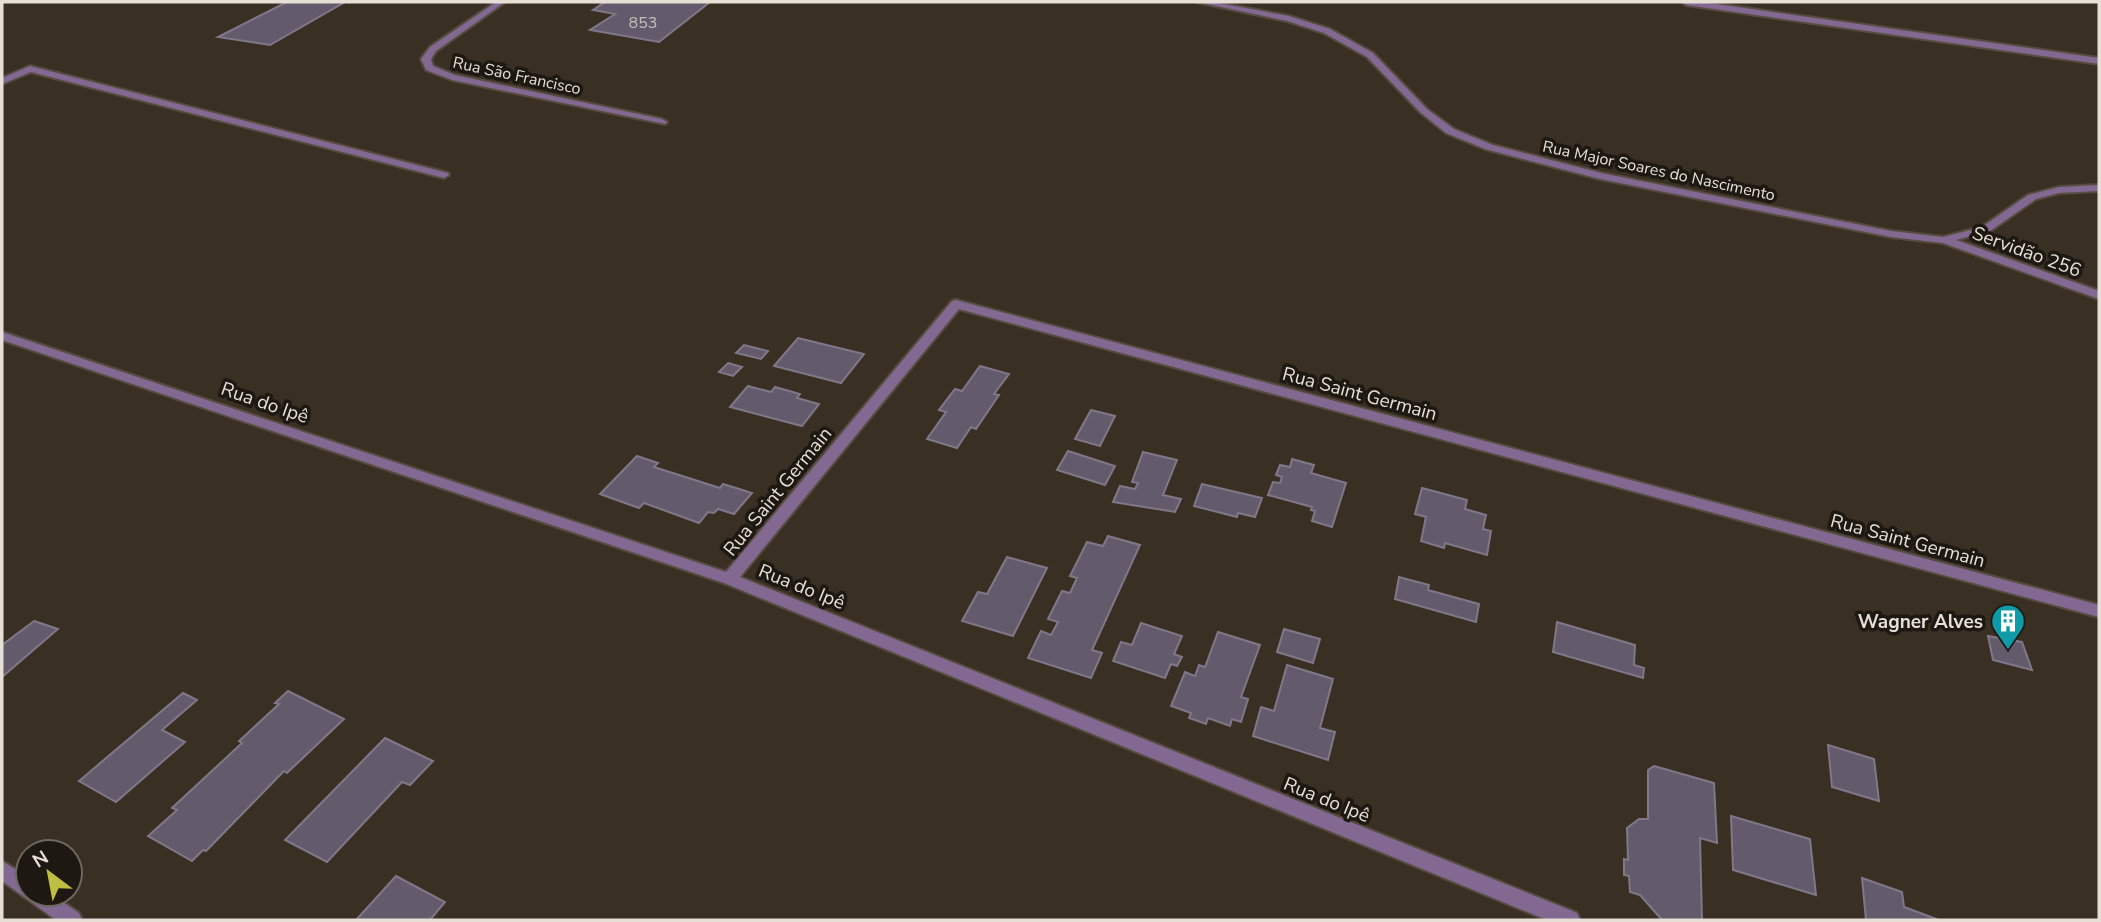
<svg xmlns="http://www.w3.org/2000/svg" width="2101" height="922" font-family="'Nunito Sans',sans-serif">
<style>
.building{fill:#635b6b;stroke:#807788;stroke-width:2}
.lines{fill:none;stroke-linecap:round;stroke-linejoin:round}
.street-casing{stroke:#554b3f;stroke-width:4}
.street{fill:#836992;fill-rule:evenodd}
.labels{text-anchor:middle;stroke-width:7;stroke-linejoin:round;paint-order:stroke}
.number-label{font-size:16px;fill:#c4bebb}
.far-street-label{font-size:16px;fill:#e5dfd6;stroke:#1d1812}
.street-label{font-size:19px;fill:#e5dfd6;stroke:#1d1812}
.poi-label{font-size:19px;font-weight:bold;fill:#e5dfd6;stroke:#1d1812;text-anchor:end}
</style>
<rect width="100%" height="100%" fill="#392f22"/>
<!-- building -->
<g class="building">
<path d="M287,2h58l-75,43 -52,-8z"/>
<path d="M605,2h105l-51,40 -69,-12 25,-16 -22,-4z"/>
<path d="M798,338l66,16 -23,29 -67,-17z"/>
<path d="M744,345l24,6 -7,8 -25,-6z"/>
<path d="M728,363l14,4 -9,9 -14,-4z"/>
<path d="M980,366l29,8 -15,20 5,1 -23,34 -5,-2 -14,21 -30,-9 19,-27 -7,-2 16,-21 7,2z"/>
<path d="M748,386l23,6 4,-5 25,7 -3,4 22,6 -17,22 -72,-19z"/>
<path d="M1091,410l24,6 -15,30 -25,-7z"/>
<path d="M1068,451l47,15 -10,19 -48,-15z"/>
<path d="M1143,452l34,8 -14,35 18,4 -6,13 -62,-10 7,-16 15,3 3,-6 -6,-1z"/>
<path d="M637,456l21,7 -4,4 66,21 3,-4 29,9 -18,21 -16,-5 -4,4 -6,-1 -9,11 -55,-20 -5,5 -39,-14z"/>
<path d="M1292,459l22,6 -3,8 35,10 -14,44 -20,-6 3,-10 -4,-1 1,-3 -44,-12 5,-13 7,1 2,-6 -6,-2 4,-10 10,2z"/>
<path d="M1202,484l60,14 -7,19 -17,-4 -1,4 -43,-11z"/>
<path d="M1422,488l45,12 -2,9 21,6 -3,14 8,2 -4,24 -42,-12 -1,5 -23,-7 5,-24 -11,-3z"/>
<path d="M1108,536l32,9 -48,105 10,3 -11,25 -63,-20 13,-27 10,4 7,-13 -10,-3 14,-28 8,2 7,-15 -7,-2 17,-34 16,4z"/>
<path d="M1007,557l40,11 -34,68 -51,-15 16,-29 9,2z"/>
<path d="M1399,577l30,8 -1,5 51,14 -3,18 -81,-23z"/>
<path d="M34,621l24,8 -56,48v-32z"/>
<path d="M1557,622l78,23 -1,20 10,3 -1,10 -90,-26z"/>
<path d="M1141,623l41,13 -8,18 8,3 -5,9 -6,-2 -6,14 -52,-17 8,-19 11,3z"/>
<path d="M1284,629l36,10 -7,24 -36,-11z"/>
<path d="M1218,632l42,13 -19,52 7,2 -7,23 -9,-3 -2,7 -22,-8 -2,6 -17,-6 2,-5 -20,-7 14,-34 10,4 4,-11 6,2z"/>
<path d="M1988,636l34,6 10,28 -39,-10z"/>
<path d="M1287,665l46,14 -13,49 15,4 -7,28 -75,-24 8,-29 13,4z"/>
<path d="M288,691l56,28 -57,54 -3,-2 -78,80 -3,-1 -11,11 -44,-25 29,-26 -5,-2 70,-65 -3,-2 40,-37 -4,-1z"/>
<path d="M183,693l14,7 -35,30 23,12 -69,60 -37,-21z"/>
<path d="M385,738l48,23 -23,24 -8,-3 -75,80 -42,-22z"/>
<path d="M1828,745l46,14 5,42 -47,-14z"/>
<path d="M1654,766l60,17 3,60 -17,-5 2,82h-40l-22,-25 -10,-3 -1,-16 -5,-1v-16l4,1 -1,-32 12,-9h9v-49z"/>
<path d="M1731,816l79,23 6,56 -83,-25z"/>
<path d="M396,876l49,26 -15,18h-74z"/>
<path d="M1862,878l40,14 2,15 35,13h-73z"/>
</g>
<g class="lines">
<!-- street casing -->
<g class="street-casing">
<g id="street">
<path d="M496,2h9l-69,49 -5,8 2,7 22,9 207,44 5,3 -2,2 -213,-44 -26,-10 -5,-11 9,-12z"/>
<path d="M1197,2h16l76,14 41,13 43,24 54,56 27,20 39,16 108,28 290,58 52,6 39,-10 46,-32 31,-8 40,-2v6l-40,2 -23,6 -46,32 -34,9 143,51v8l-156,-56 -52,-6 -291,-58 -115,-30 -39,-16 -25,-20 -54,-56 -43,-24 -37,-12z"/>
<path d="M1682,2h20l397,56v6l-413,-59z"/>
<path d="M30,66l418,107 1,2 -5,3 -413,-106 -29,12v-6z"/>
<path d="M956,300l1143,305v12l-1140,-308 -219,268 830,333 7,3 3,7h-33l-823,-337 -722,-243v-8l724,240 226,-271z"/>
<path d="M2,861l26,16v17h23l28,19 3,7h-26l-54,-39z"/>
</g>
</g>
<!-- street -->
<use href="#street" class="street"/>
</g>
<!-- icons -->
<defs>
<g id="building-pin" transform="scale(1.75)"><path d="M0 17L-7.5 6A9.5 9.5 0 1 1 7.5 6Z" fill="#0f9aa8" stroke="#1d1812"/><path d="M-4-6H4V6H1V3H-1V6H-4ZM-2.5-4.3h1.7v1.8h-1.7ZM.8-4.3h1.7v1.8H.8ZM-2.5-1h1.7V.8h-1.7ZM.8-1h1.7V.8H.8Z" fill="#fff"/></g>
</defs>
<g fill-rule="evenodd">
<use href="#building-pin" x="2008" y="621"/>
</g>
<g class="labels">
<!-- number labels -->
<g class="number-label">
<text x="643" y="28">853</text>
</g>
<!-- far-street labels -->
<g class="far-street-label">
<text transform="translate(517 75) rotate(12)" y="6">Rua São Francisco</text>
<text transform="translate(1659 170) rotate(12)" y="6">Rua Major Soares do Nascimento</text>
</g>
<!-- street labels -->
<g class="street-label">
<text transform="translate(2027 251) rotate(20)" y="7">Servidão 256</text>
<text transform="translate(1360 393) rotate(15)" y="7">Rua Saint Germain</text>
<text transform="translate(265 402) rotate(19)" y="7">Rua do Ipê</text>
<text transform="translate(777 491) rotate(-51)" y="7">Rua Saint Germain</text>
<text transform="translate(1908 540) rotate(15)" y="7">Rua Saint Germain</text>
<text transform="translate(802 586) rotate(22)" y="7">Rua do Ipê</text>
<text transform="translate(1327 799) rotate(22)" y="7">Rua do Ipê</text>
</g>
<!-- poi labels -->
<g class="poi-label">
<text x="1983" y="628">Wagner Alves</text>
</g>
</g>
<!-- border -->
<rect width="2101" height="922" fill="none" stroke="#e5dfd6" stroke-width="7"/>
<!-- north arrow -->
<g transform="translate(49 873) rotate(328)"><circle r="33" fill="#1d1812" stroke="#6d6860" stroke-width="2"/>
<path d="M0-5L12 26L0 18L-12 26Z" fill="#bebf42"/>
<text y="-10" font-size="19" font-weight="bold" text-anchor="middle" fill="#e5dfd6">N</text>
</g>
</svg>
